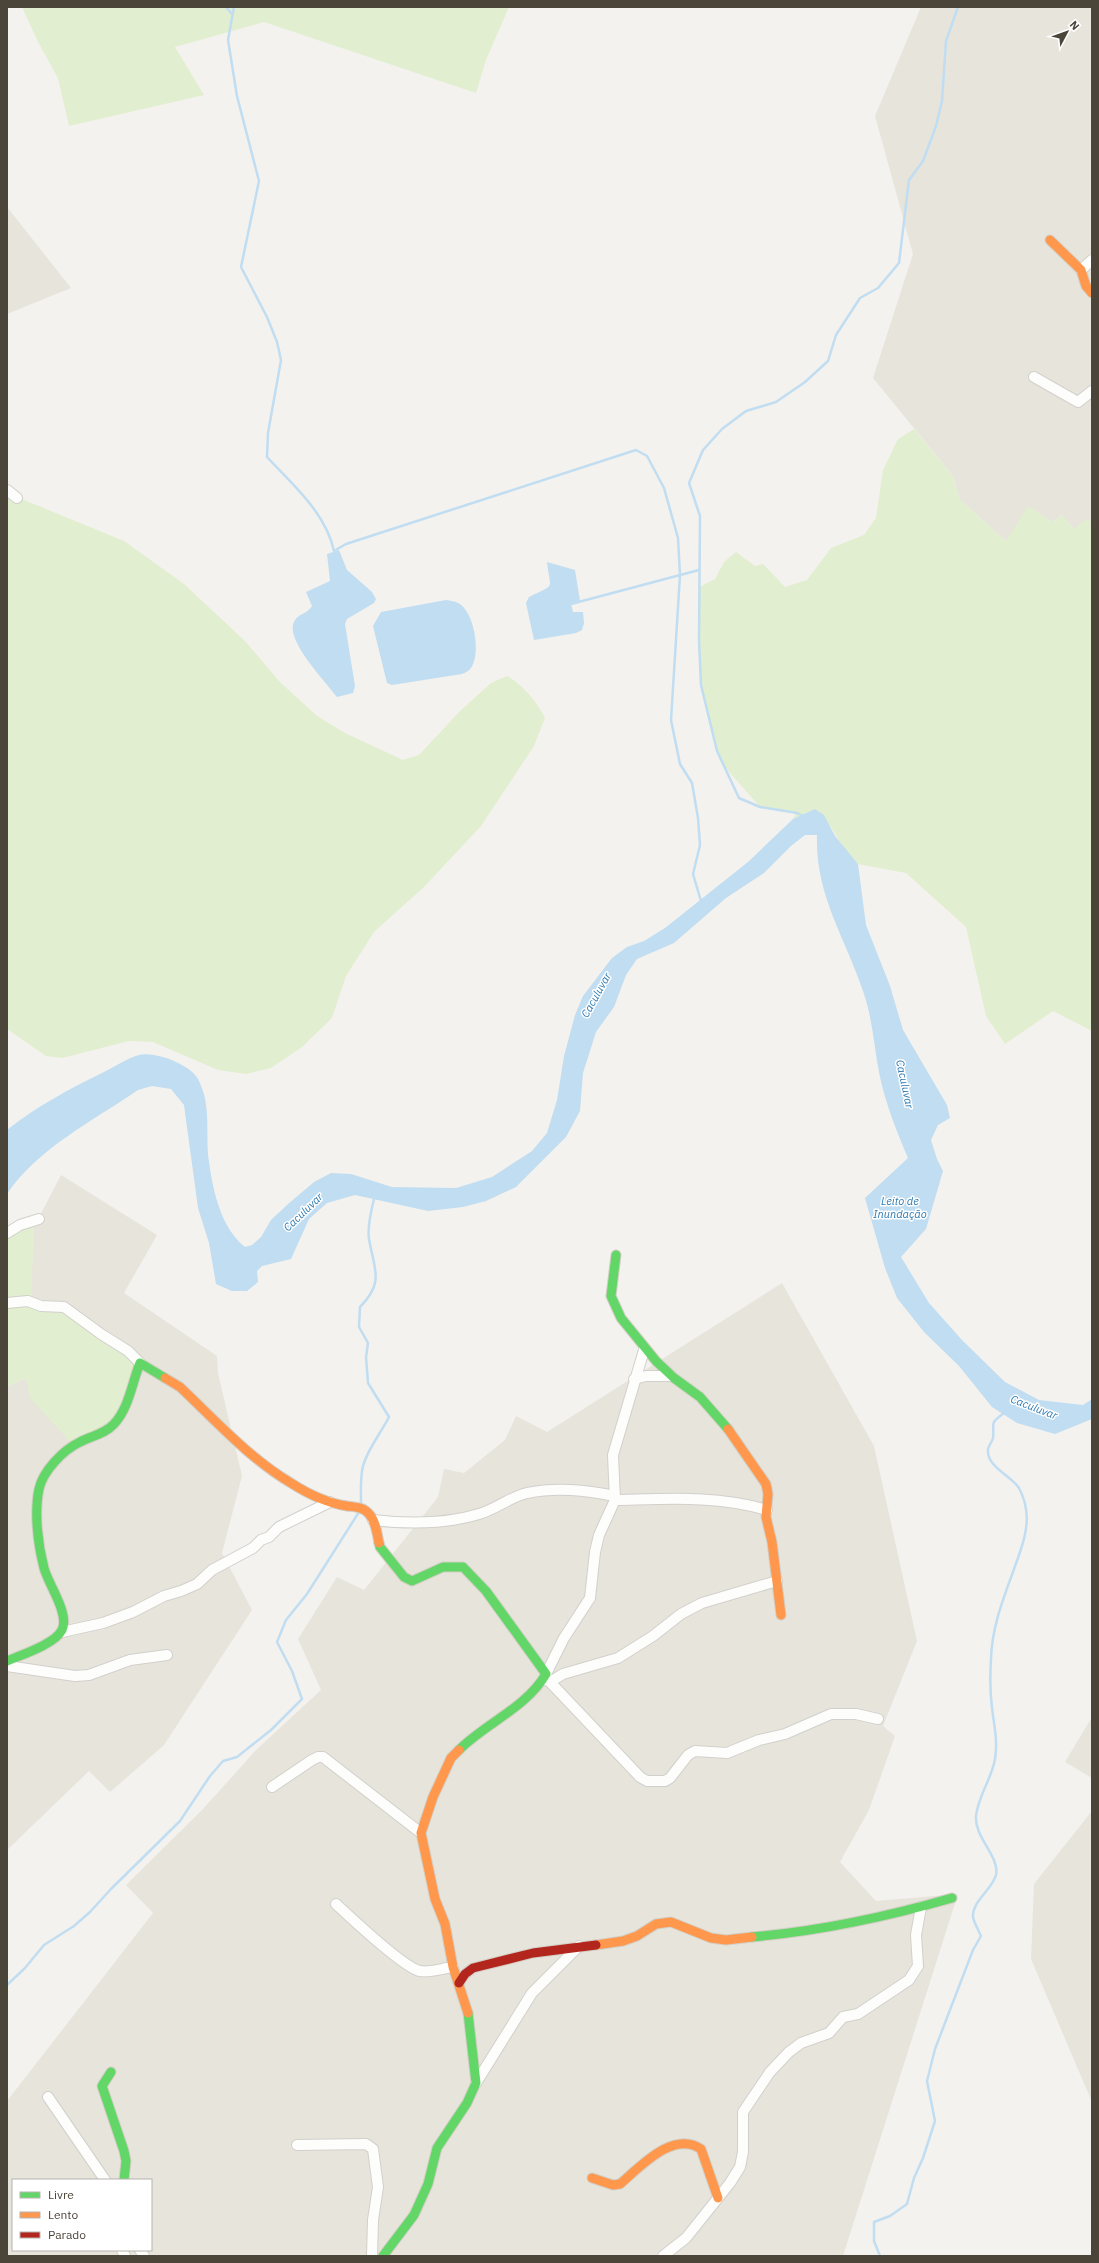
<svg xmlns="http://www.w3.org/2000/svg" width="1099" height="2263" font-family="'IBM Plex Sans',sans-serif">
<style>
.residential{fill:#e7e4dc;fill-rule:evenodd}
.green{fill:#e1eecf}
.water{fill:#c0ddf1}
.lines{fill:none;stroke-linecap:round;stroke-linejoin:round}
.stream{stroke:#c0ddf1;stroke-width:2.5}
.street-casing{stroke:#d2d0cb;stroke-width:12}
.fast-casing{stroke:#d3cfc5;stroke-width:11}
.slow-casing{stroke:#d3cfc5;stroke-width:11}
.jam-casing{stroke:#d3cfc5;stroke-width:11}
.street{stroke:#fdfdfc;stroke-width:10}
.fast{stroke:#63d668;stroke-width:9}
.slow{stroke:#ff974d;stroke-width:9}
.jam{stroke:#b3261e;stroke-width:9}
.labels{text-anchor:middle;stroke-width:3;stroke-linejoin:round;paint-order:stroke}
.water-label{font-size:11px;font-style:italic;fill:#2e7ab2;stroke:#fff}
</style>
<rect width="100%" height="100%" fill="#f4f2ee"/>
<!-- residential -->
<g class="residential">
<path d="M921,7h171v516l-18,6 -13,-14 -8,7 -47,19 -46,-41 -7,-24 -80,-98 40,-124 -38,-138z"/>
<path d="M7,207l64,81 -64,26z"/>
<path d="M61,1175l96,60 -33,58 93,63 1,17 24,103 -20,77 30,57 -88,135 -54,47 -21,-21 -82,79v-463l19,-9 8,-151z"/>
<path d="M782,1283l92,163 43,195 -34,85 12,10 -26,74 -29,52 36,39 82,-7 -115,362h-836v-155l146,-188 -27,-28 76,-75 55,-61 64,-59 -23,-51 39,-62 27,13 74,-93 6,-28 20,4 41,-33 11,-24 31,16zM13,2180h138v70h-138z"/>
<path d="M1092,1717v61l-27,-16z"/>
<path d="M1092,1811v291l-61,-143 3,-75z"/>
</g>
<!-- green -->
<g class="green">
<path d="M22,7h487l-23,53 -10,33 -212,-71 -89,25 29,48 -135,31 -11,-48 -20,-36z"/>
<path d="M914,429l39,47 7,24 46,41 22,-35 25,16 8,-7 13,14 13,-10 5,4v508l-39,-20 -48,33 -19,-28 -20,-89 -60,-54 -48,-9 -14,-15 -13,-22 -16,-18 -22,10 3,-6 -36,-6 -36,-41 -7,-15 -16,-66 -2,-98 16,-8 9,-17 12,-10 19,14 8,-2 22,23 22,-7 24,-32 33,-13 12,-17 7,-48 15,-31z"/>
<path d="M7,493l117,48 60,43 61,57 35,41 37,34 28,17 58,27 16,-5 41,-44 31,-28 16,-7c15,8 31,27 38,42l-11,28 -53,80 -57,61 -50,45 -28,44 -14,42 -30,29 -31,21 -25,6 -28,-4 -65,-28 -24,-1 -67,17 -16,-2 -39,-27z"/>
<path d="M7,1226l27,1 -3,75 28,4 81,57 -25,60 -41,23 -44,-48 -4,-20 -19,9z"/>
</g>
<!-- water -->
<g class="water">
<path d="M339,550l8,20 25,22 4,7 -2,4 -27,16 -2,5 10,62 -2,7 -16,4c-11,-15 -52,-57 -43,-75 4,-9 14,-8 18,-16l-6,-14 24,-11 -3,-27z"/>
<path d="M547,562l28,8 5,31 -9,3 2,8h10l1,11 -2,7 -6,3 -42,7 -8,-37 3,-6c28,-14 21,-6 18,-35z"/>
<path d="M446,600c4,1 9,1 12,3 16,8 22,47 15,61 -2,6 -6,8 -11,10l-70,11 -5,-2 -14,-57 8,-14z"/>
<path d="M815,809l9,6 11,21 23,28 8,61 24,61 13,44 44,75 3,13 -12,7 -7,15 6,19 6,12 -17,58 -25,28 28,46 33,37 43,42 34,18 44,5 9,-6v20l-37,15 -38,-11 -25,-16 -33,-41 -35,-34 -27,-34 -12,-30 -20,-70 43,-40c-11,-26 -22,-53 -28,-81 -6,-28 -7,-58 -17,-86 -18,-54 -48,-96 -46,-156h-12l-14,11 -27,27 -38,25 -52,45 -37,16 -11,16 -12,32 -18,25 -13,41 -3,38 -14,26 -50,50 -30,14 -23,6 -35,4 -73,-16 -28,8 -18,16 -18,40 -29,7 -5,5 1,11 -11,9h-15l-16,-7 -7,-41 -11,-35 -14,-103 -13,-16 -19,-3 -14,4c-45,31 -100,58 -131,104v-64c30,-24 64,-42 99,-59 10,-5 22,-13 33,-16 15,-4 51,9 59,24 14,26 7,55 11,83 4,29 12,66 36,85l7,-2 9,-8 10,-17 17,-16 26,-22 17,-9 20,1 41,13 64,1 36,-11 40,-26 15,-18 10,-33 7,-44 11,-41 8,-19 29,-38 15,-11 17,-6 21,-13 83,-66 45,-43z"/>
</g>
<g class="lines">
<!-- stream -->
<g class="stream">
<path d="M226,7l6,7"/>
<path d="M234,7l-6,33 9,56 22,85 -18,86 26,50 10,25 4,18 -13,73 -1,24c25,27 59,56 67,94l12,-7 290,-94 11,6 17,32 14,50 2,37 -9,145 9,44 12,19 6,35 2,27 -7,29 8,27"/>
<path d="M571,604l128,-34"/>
<path d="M803,816l-6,-3 -37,-6 -21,-9 -22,-47 -16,-66 -2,-45 1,-124 -11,-33 14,-33 19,-21 24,-18 30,-9 29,-20 23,-21 8,-26 24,-37 18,-10 21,-25 10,-83 14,-19 13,-35 6,-25 4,-60 12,-34"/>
<path d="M361,1504c0,-12 -1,-26 2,-38 5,-18 18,-33 26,-49l-21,-34 -2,-26 2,-14 -9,-16 1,-20c25,-25 14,-38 9,-68 -2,-12 2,-28 5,-40"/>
<path d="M7,1985l18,-17 19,-23 30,-19 16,-14 21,-23 69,-68 30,-45 13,-15 14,-4 34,-27 31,-31 -10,-28 -15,-29 9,-22 21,-26 52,-82"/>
<path d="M880,2256l-6,-15v-19l16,-6 17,-12 7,-26 9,-20 12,-37 -8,-40 8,-32 38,-99 8,-14c-2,-5 -7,-13 -8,-19 -1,-16 19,-27 23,-42 4,-18 -22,-38 -20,-59 2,-20 16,-38 19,-57 3,-18 -1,-34 -3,-51 -2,-16 -2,-33 -1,-49 1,-39 18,-73 30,-110 7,-21 9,-40 -2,-61 -7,-12 -33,-21 -31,-39 1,-4 4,-7 5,-11 2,-16 -5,-13 11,-25"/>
</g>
<!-- street casing -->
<g class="street-casing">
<g id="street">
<path d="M1081,270l11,-10"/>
<path d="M1034,377l44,25 14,-11"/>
<path d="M7,490l10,8"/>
<path d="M7,1233l13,-8 19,-6"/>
<path d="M7,1303l21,-2 13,5 23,1 37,27 27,17 12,12"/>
<path d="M634,1379l12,-3h25"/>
<path d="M615,1500c51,-1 102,-5 152,10"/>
<path d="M373,1520c34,4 73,4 106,-6 17,-5 31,-17 48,-21 30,-6 58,-3 88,3"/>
<path d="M62,1632l41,-9 30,-11 31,-16 17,-5 16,-7 15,-14 41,-22 8,-8 8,-3 10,-10 51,-25"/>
<path d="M7,1666l68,10 14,-1 41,-15 37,-5"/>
<path d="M546,1674l18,-36 26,-40 5,-46 4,-17 16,-35 -2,-45 31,-105"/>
<path d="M544,1679l6,3 90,95 7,4h18l5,-3 18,-23 7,-4 32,2 32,-13 26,-6 46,-20h25l22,5"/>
<path d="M550,1682l13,-8 55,-16 35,-22 28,-22 21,-11 75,-22"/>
<path d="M272,1787l40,-27 6,-3h5l98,76"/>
<path d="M336,1904c14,13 68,64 84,67 10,2 23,-3 33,-4"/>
<path d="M476,2083l56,-90 47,-47"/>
<path d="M48,2097l57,83"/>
<path d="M297,2145l69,-1 7,5 5,38 -5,33 -1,36"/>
<path d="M122,2250l3,6"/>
<path d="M140,2250l4,6"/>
<path d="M663,2256l23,-18 44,-55 10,-16 3,-15v-40l27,-40 19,-20 12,-9 28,-10 14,-16 15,-3 51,-34 9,-14 -2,-31 5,-28"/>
</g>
</g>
<!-- fast casing -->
<g class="fast-casing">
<g id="fast">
<path d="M616,1255l-5,41 10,22 35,43 18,17 26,19 28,32"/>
<path d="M379,1543l1,4 24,30 8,4 31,-14h20l23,24 60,83c-20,34 -60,49 -87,76"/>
<path d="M7,1661c14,-6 48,-17 55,-31 8,-16 -14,-46 -18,-62 -6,-23 -10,-55 -5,-79 4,-18 24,-39 41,-47 11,-6 25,-8 34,-18 15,-16 18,-41 26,-61l25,15"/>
<path d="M752,1937c68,-6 134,-20 200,-39"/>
<path d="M111,2072l-9,14 22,65 2,10 -2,19"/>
<path d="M383,2256l31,-41 14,-31 9,-36 30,-45 9,-20 -8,-70"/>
</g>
</g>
<!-- slow casing -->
<g class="slow-casing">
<g id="slow">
<path d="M1050,240l31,30 5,16 6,7"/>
<path d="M165,1378l15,9c35,33 69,71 111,96 17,11 36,20 56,23 8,1 17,1 22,8 7,7 8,20 10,29"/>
<path d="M728,1429l38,55 2,10 -2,23 6,25 9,73"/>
<path d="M459,1750l-8,8 -18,39 -12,36 14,66 10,25 8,43 15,46"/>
<path d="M596,1945l27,-4 14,-5 19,-12 15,-2 40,16 15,2 26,-3"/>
<path d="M592,2178l21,7 7,-1c20,-17 53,-54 81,-35l17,49"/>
</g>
</g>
<!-- jam casing -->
<g class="jam-casing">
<path id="jam" d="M459,1983l6,-9 8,-6 60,-15 63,-8"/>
</g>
<!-- street -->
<use href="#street" class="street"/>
<!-- fast -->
<use href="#fast" class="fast"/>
<!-- slow -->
<use href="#slow" class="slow"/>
<!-- jam -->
<use href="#jam" class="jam"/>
</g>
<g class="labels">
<!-- water labels -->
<g class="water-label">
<text transform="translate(596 995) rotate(-61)" y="4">Caculuvar</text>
<text transform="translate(905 1084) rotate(78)" y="4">Caculuvar</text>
<text x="900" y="1205">Leito de<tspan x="900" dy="13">Inundação</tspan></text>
<text transform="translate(303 1212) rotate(-44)" y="4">Caculuvar</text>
<text transform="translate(1034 1407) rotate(21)" y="4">Caculuvar</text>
</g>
</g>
<!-- border -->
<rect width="1099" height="2263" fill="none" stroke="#4b4439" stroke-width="16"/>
<!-- legend -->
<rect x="12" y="2179" width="140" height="72" fill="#ffffff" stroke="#b7b4b0"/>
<rect x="20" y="2192" width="20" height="6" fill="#63d668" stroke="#b7b4b0"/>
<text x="48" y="2199" font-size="12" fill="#4b4439">Livre</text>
<rect x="20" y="2212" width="20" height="6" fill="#ff974d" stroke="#b7b4b0"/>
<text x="48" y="2219" font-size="12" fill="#4b4439">Lento</text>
<rect x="20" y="2232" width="20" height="6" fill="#b3261e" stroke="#b7b4b0"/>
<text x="48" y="2239" font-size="12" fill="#4b4439">Parado</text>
<!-- north arrow -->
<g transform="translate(1067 32) rotate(49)" stroke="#ffffff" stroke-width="3" paint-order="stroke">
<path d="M0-3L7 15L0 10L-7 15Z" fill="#4b4439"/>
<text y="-6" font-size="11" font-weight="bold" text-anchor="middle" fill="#4b4439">N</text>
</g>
</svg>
